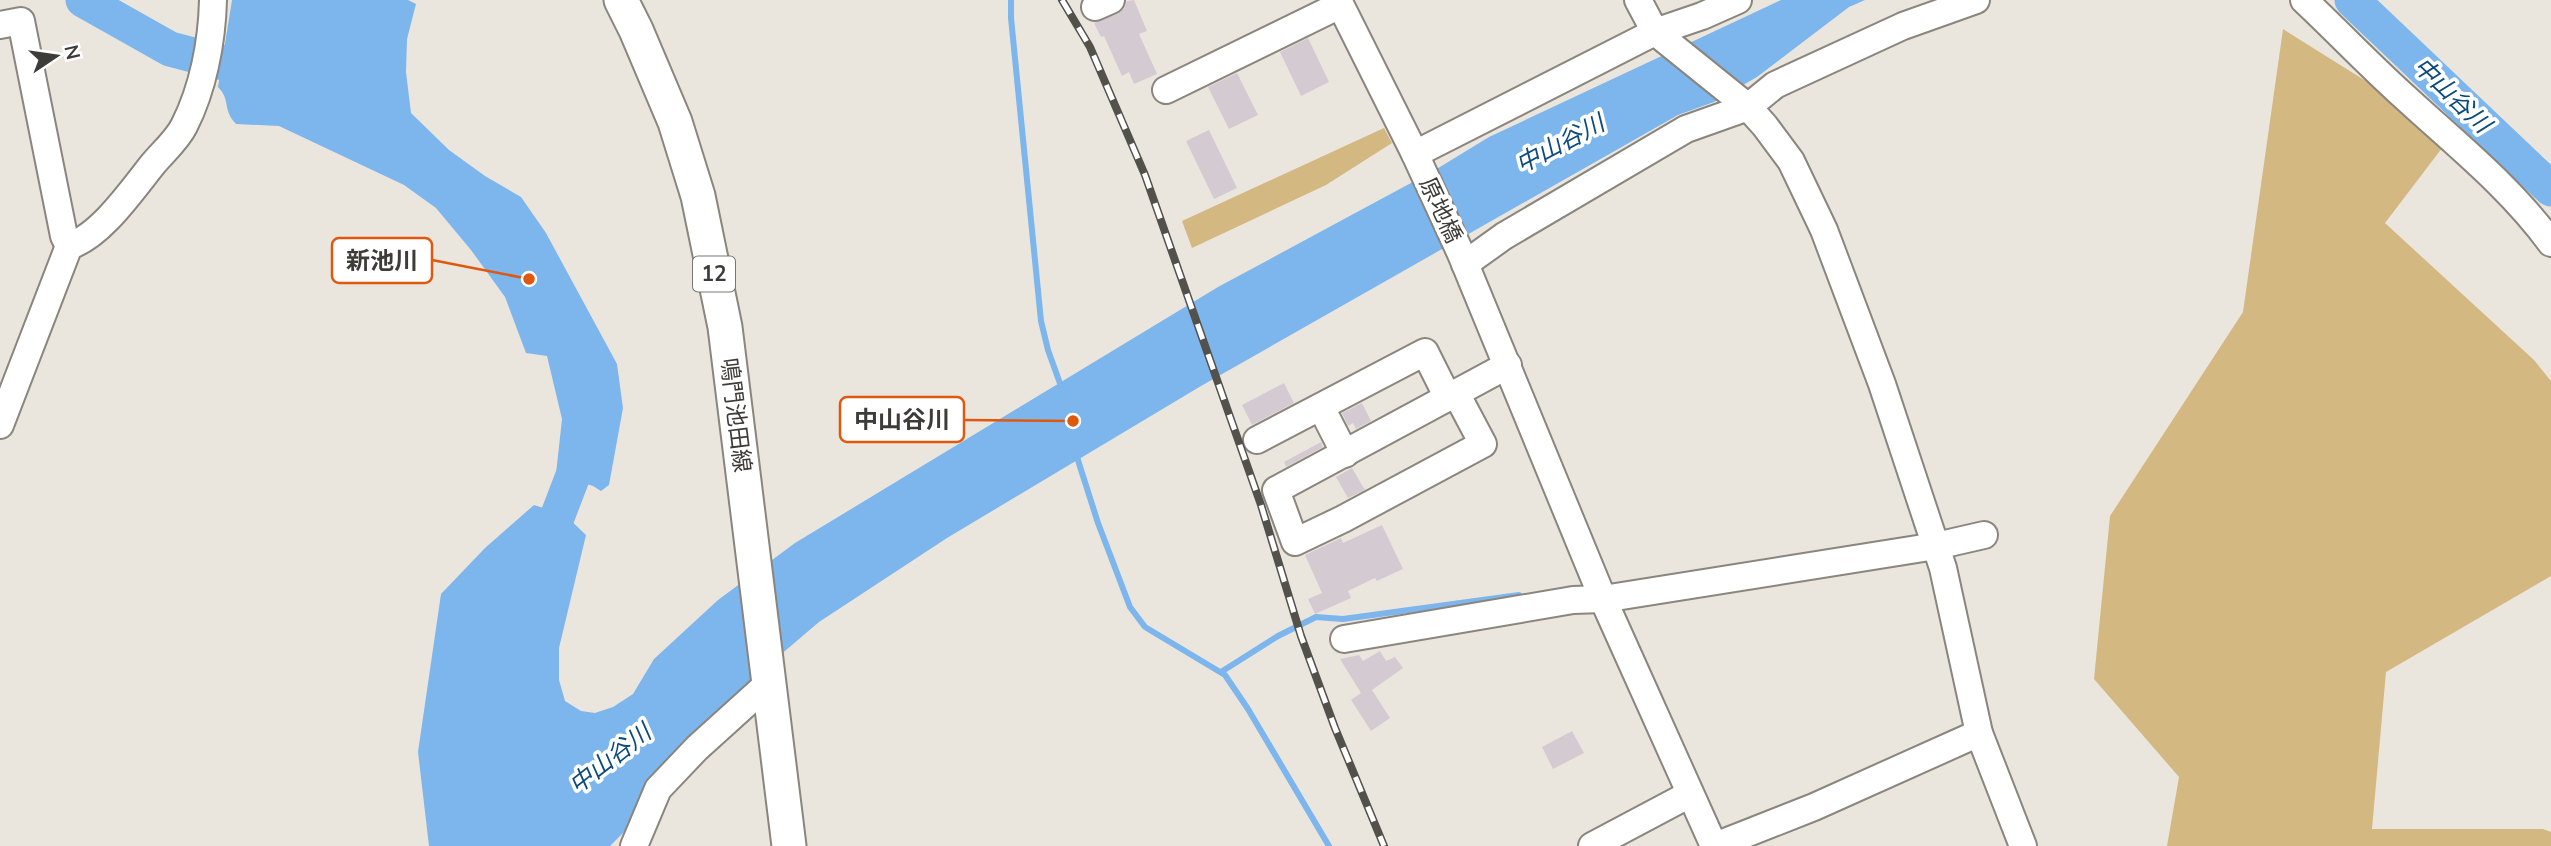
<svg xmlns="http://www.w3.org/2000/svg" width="2551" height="846" font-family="'Nunito Sans','Noto Sans JP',sans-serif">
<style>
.green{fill:#d4b881}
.water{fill:#7db5ed}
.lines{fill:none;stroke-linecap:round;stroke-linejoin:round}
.stream{stroke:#7db5ed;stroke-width:6}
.river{stroke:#7db5ed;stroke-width:35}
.building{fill:#d4cbd2}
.minor-casing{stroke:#8a857d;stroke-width:30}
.major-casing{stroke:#8a857d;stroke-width:37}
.minor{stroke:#fff;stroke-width:26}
.major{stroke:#fff;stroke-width:33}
.rail-casing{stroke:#53514c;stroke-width:8}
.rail{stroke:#fff;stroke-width:5;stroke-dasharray:16;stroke-linecap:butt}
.labels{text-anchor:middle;stroke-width:7;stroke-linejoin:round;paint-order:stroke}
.shield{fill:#fff;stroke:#787674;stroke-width:2}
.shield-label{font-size:21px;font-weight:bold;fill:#3e3c38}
.street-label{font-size:23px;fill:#3e3c38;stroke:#fff}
.water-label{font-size:24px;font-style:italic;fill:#0b4a7d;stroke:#fff}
.leader{fill:none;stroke:#e0580e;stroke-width:2.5}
.callout-dot{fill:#e0580e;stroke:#fff;stroke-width:2.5}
.callout{fill:#fff;stroke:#e0580e;stroke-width:2.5}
.callout-label{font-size:24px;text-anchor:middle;font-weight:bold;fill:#3e3c38}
</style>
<rect width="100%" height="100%" fill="#ebe6dd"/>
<!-- green -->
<g class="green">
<path d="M2283,29l169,106 -67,88 149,137 17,21v195l-165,96 -14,157h171l8,3v14h-384l12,-69 -85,-98 16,-163 133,-204z"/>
<path d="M1384,128l8,15 -66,42 -134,63 -10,-27z"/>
</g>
<!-- water -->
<g class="water">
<path d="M232,0h176l8,4 -9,35 -1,33 5,41 38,37 36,26 36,21 25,36 71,131 6,44 -14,77 -8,6 -8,-5 -37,-12 6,-55 -15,-63 -21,-3 -21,-56 -34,-47 -35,-42 -32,-23 -125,-59 -43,-2c-14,-15 -5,-24 -18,-37z"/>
<path d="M1781,0h84l-16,7 -92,70 -43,25 -36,13 -477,271 -254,152 -128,84 -68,58 -52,51 -50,54 -25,47 -14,14h-181l-11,-94 23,-158 44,-46 49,-43 31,10 21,20 -27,113v32l6,21 16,10 14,2 18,-6 20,-13 21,-35 64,-59 77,-57 423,-256 217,-117 54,-33z"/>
<path d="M2338,0h35l85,95 -112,-88z"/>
</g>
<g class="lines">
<!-- stream -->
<g class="stream">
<path d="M1011,0v18l30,303 7,29 14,39"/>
<path d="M1076,454l22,69 32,84 15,20 80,48 23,34 81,137"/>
<path d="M1221,672l57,-36 38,-19 27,2 176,-24"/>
</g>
<!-- river -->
<g class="river">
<path d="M83,0l87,49 69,18"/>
<path d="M2352,0l199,189"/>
<path d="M543,554l31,-81 6,-41"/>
</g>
</g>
<!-- building -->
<g class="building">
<path d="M1134,0l13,31 -8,3 18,40 -23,10 -5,-12 -7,4 -18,-40 -3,1 -7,-14 23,-9 7,-5 3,-8z"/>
<path d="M1308,38l21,44 -28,14 -21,-44z"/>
<path d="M1237,73l21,42 -29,14 -21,-42z"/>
<path d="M1209,130l28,58 -23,11 -28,-58z"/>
<path d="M1284,383l10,20 -42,22 -10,-20z"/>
<path d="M1362,403l9,18 -15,8 -3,-6 -5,3 -6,-13z"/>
<path d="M1321,442l2,5 -37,20 -2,-5z"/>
<path d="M1352,468l13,22 -17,8 -12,-21z"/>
<path d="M1382,525l21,44 -26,12 -2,-3 -27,13 3,7 -36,16 -7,-15 14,-6 -17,-38 36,-17 2,5z"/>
<path d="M1380,651l6,10 9,-4 8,11 -31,22 18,28 -19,13 -20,-31 10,-7 -21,-34 19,-4 4,6z"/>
<path d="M1572,731l12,22 -31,16 -11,-22z"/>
</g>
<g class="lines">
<!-- minor casing -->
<g class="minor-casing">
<g id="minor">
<path d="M1338,0l77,154 46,100 142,345 111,247"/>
<path d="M1638,0l17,32 93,75 17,19 26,35 33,69 58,154 61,184 36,165 44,113"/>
<path d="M2304,0c35,33 68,68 104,100 49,45 103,88 143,143"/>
<path d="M1095,7l16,-7"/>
<path d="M0,25l21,-4 43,215 5,10"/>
<path d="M1166,90l174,-85"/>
<path d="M1415,154l240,-122 47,-16 36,-16"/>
<path d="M1465,264l39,-28 182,-107 62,-22 27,-22 128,-59 73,-26"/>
<path d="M1456,393l27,51 -140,75 -48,23 -19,-52 232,-125"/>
<path d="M1321,407l24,47"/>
<path d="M0,425l69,-179c32,-10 63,-56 84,-82 10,-12 24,-24 31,-38 19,-37 28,-84 29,-126"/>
<path d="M1257,440l168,-88 23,46"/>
<path d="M1344,639l229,-39 30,-1 333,-53 48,-11"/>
<path d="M634,846l24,-57 39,-41 73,-66"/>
<path d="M1592,846l98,-52"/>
<path d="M1715,846l99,-39 165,-74"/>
</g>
</g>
<!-- major casing -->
<g class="major-casing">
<path id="major" d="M621,0l15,30 39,92 23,74 27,131 64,519"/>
</g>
<!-- minor -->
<use href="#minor" class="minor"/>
<!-- major -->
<use href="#major" class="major"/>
<!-- rail casing -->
<g class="rail-casing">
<path id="rail" d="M1062,0l28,47 55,128 116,330 40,131 34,92 49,118"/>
</g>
<!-- rail -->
<use href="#rail" class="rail"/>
</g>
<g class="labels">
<!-- shield labels -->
<rect class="shield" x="693" y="256.5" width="42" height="35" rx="5"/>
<g class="shield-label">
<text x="714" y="281">12</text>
</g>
<!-- street labels -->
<g class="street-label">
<text transform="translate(1441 210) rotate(65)" y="8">原地橋</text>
<text transform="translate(736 415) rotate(83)" y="8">鳴門池田線</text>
</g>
<!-- water labels -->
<g class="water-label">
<text transform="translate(2452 95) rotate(44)" y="8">中山谷川</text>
<text transform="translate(1560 144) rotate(-28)" y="8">中山谷川</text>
<text transform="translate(610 759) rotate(-38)" y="8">中山谷川</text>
</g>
</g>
<!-- callouts -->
<path class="leader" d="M529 279L432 260M1073 421L964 420"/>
<g class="callout-dot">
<circle cx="529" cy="279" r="7"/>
<circle cx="1073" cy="421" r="7"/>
</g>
<g class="callout">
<rect x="332" y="238" width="100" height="45" rx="7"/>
<rect x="840" y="397" width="124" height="45" rx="7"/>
</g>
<g class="callout-label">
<text x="382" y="269">新池川</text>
<text x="902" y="428">中山谷川</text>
</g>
<!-- north arrow -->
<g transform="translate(56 56) rotate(77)" stroke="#ffffff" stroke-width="5" paint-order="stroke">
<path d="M0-5L12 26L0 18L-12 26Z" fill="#3e3c38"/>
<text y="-10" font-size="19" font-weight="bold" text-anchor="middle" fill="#3e3c38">N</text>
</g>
</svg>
